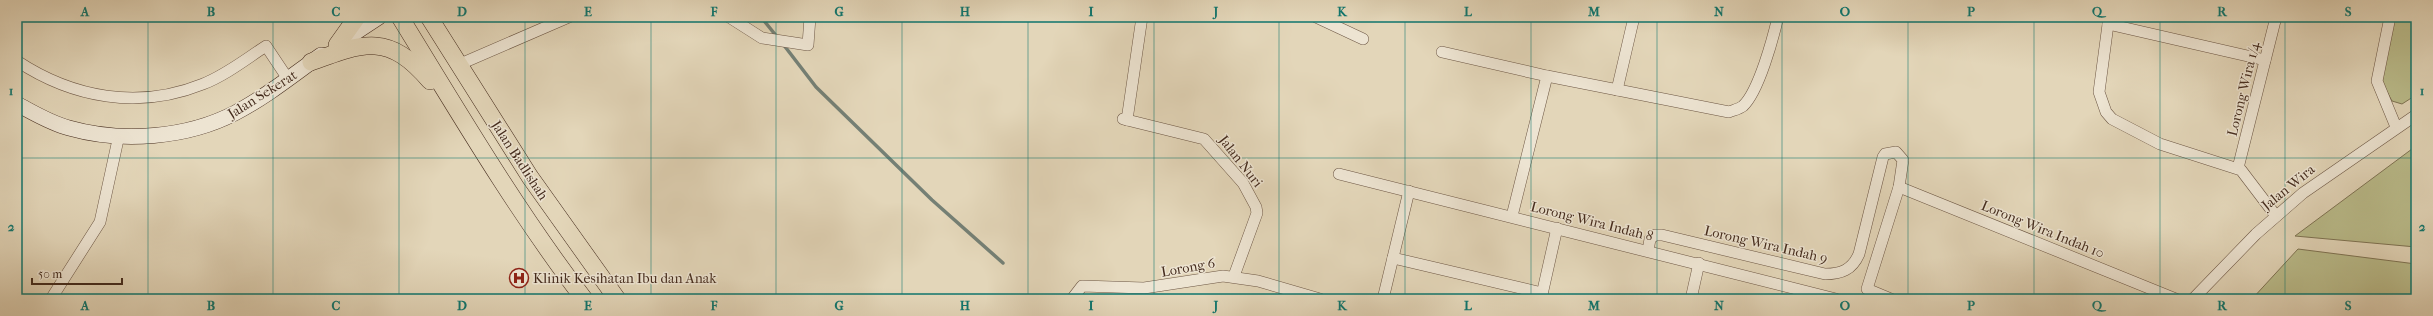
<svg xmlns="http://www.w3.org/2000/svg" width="2433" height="316" font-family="'IM FELL French Canon',serif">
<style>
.green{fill:#babc8b;stroke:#7f7454}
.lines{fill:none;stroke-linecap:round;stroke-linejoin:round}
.stream{stroke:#758075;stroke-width:3.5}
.street-casing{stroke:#6c5644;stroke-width:12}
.secondary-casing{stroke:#442b1d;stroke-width:16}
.primary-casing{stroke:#442b1d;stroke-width:18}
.street{stroke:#ede4d2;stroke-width:11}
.secondary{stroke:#ede4d2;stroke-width:15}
.primary{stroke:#e3d6b9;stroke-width:17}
.grid{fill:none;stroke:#0f766e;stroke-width:1;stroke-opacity:0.55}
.labels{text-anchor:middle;stroke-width:3;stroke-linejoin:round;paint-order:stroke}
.street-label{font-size:14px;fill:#442b1d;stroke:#ede4d2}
.poi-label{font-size:14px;fill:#442b1d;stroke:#ede4d2;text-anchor:start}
.neatline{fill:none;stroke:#0f766e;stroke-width:1.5}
.grid-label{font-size:13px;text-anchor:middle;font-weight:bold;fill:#0f766e}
</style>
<rect width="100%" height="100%" fill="#e3d6b9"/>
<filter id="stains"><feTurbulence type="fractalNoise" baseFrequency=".005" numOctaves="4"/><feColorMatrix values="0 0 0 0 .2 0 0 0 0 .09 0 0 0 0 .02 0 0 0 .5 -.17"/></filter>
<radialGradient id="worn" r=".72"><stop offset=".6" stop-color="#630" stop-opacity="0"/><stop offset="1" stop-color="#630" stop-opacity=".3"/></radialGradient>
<!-- green -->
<g class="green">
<path d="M2395,17h21v78l-14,9 -10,-3 -11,-20z"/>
<path d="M2416,146v101l-121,-11z"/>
<path d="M2298,249l118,15v35h-164z"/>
</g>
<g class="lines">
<!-- stream -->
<g class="stream">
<path d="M761,17l17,21"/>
<path d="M783,44l33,43 116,113 71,63"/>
</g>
<!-- street casing -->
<g class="street-casing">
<g id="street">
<path d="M729,17l33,21 46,7 2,-28"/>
<path d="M1316,17l47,22"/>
<path d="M2109,17l-10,75 7,20 6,7 48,25 81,26 35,46"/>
<path d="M2390,17l-13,64 19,46"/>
<path d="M2108,24l157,36"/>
<path d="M1442,52l105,24 182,36c5,-2 10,-3 14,-6 16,-15 30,-68 35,-89"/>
<path d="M17,61c56,37 122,49 186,23 23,-9 43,-25 63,-38l22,33"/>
<path d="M458,65l111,-48"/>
<path d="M1617,90l17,-73"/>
<path d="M1123,119l81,20 39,44 13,24 1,6 -23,63"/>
<path d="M1127,120l15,-103"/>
<path d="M2238,168l38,-151"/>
<path d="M1339,174l497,125"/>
<path d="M1899,187l277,112"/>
<path d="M1512,216l35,-140"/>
<path d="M1648,251l2,-12 5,-4h7l163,39c16,0 27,-4 34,-20l24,-97 2,-3 11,-2 7,8 -4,27 -32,102 24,10"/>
<path d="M1393,258l149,35"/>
<path d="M51,299l49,-77 19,-87"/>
<path d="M1072,299l10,-13 62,2 79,-12 35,5 62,18"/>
<path d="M1383,299l26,-108"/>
<path d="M1541,299l16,-71"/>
<path d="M1691,299l8,-36"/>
<path d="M2193,299l63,-65 47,-41 113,-78"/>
</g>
</g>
<!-- secondary casing -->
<g class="secondary-casing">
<g id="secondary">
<path d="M341,42l38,-25"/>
<path d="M17,104c17,9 33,19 52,24 53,15 118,10 166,-15 31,-16 58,-38 86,-58"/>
</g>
</g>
<!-- primary casing -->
<g class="primary-casing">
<g id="primary">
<path d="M400,17c59,96 116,193 184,282"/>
<path d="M429,17l101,160 87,122"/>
<path d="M337,45l20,-28"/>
<path d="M311,62c54,-20 78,-29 119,19"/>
</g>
</g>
<!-- street -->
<use href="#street" class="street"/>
<!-- secondary -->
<use href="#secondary" class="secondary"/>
<!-- primary -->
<use href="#primary" class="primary"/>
</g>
<!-- grid -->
<path class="grid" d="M148,17v282M273,17v282M399,17v282M525,17v282M651,17v282M776,17v282M902,17v282M1028,17v282M1154,17v282M1279,17v282M1405,17v282M1531,17v282M1657,17v282M1782,17v282M1908,17v282M2034,17v282M2160,17v282M2285,17v282M17,158h2399"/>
<!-- icons -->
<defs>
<g id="hospital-ring" transform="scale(1)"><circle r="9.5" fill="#ede4d2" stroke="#8f2418" stroke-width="1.5"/><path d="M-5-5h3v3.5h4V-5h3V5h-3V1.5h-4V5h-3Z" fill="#8f2418"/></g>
</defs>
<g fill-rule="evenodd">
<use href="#hospital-ring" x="519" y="278"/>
</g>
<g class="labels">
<!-- street labels -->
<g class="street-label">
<text transform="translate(2243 89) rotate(-76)" y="5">Lorong Wira 1/4</text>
<text transform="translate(262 94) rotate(-32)" y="5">Jalan Sekerat</text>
<text transform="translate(520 160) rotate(57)" y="5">Jalan Badlishah</text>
<text transform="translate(1241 161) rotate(52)" y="5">Jalan Nuri</text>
<text transform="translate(2288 187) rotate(-39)" y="5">Jalan Wira</text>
<text transform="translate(1592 221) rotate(14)" y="5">Lorong Wira Indah 8</text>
<text transform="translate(2043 229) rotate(22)" y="5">Lorong Wira Indah 10</text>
<text transform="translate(1766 244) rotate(13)" y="5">Lorong Wira Indah 9</text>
<text transform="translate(1188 267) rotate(-10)" y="5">Lorong 6</text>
</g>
<!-- poi labels -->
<g class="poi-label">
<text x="533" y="283">Klinik Kesihatan Ibu dan Anak</text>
</g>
</g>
<!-- margin -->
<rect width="2433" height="316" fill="none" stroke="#e3d6b9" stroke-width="44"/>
<!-- scale -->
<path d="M32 278v6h90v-6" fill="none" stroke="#442b1d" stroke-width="2"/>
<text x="38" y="278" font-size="12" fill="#442b1d" stroke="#ede4d2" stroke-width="3" paint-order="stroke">50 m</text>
<rect x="22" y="22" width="2389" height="272" class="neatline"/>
<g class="grid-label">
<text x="85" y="16">A</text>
<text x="211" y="16">B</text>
<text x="336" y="16">C</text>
<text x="462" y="16">D</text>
<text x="588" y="16">E</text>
<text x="714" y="16">F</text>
<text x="839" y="16">G</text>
<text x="965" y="16">H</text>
<text x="1091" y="16">I</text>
<text x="1216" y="16">J</text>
<text x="1342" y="16">K</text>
<text x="1468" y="16">L</text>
<text x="1594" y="16">M</text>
<text x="1719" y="16">N</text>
<text x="1845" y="16">O</text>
<text x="1971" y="16">P</text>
<text x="2097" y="16">Q</text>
<text x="2222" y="16">R</text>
<text x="2348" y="16">S</text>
<text x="11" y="95">1</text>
<text x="2422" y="95">1</text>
<text x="11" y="231">2</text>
<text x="2422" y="231">2</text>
<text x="85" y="310">A</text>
<text x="211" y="310">B</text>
<text x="336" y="310">C</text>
<text x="462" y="310">D</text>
<text x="588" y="310">E</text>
<text x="714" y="310">F</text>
<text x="839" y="310">G</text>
<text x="965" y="310">H</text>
<text x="1091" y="310">I</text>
<text x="1216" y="310">J</text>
<text x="1342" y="310">K</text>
<text x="1468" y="310">L</text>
<text x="1594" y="310">M</text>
<text x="1719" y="310">N</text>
<text x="1845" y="310">O</text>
<text x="1971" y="310">P</text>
<text x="2097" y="310">Q</text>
<text x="2222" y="310">R</text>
<text x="2348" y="310">S</text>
</g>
<rect width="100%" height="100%" filter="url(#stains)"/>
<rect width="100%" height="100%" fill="url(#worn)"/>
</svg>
